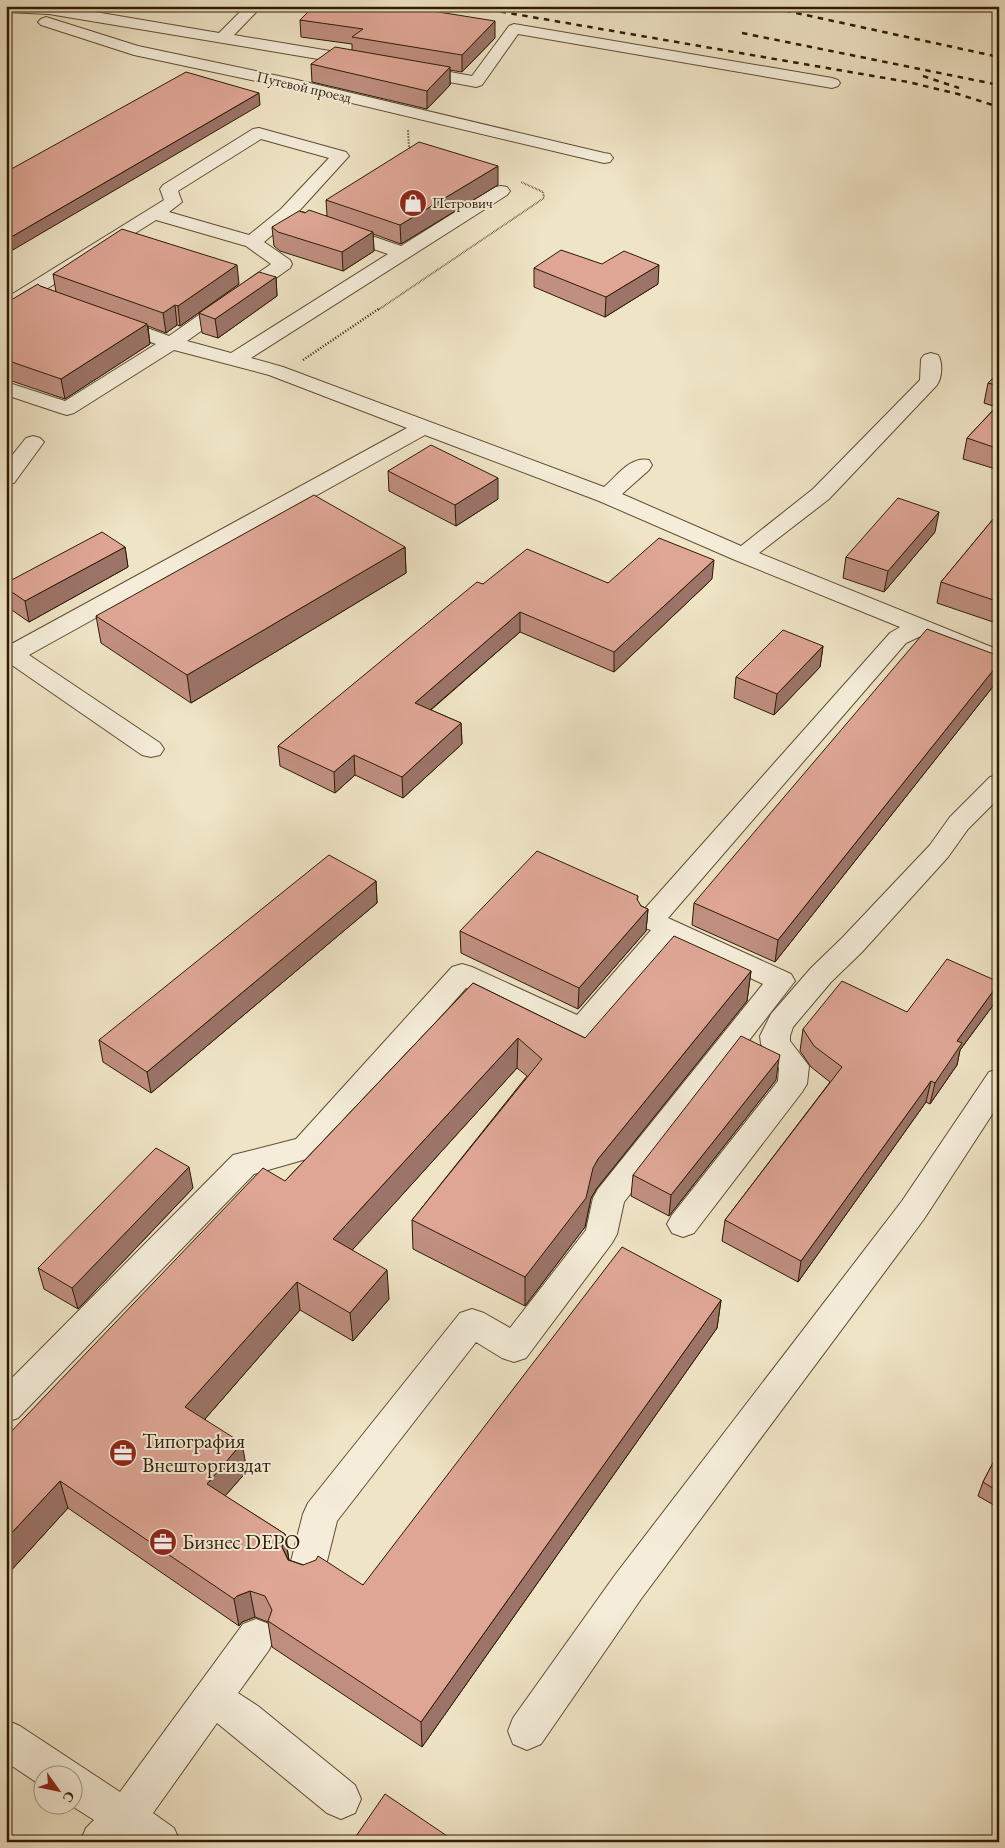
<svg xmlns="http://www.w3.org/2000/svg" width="1005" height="1848" font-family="'EB Garamond',serif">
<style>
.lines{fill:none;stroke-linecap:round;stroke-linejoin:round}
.minor-casing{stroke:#5e4d33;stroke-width:2}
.path-far1{stroke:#2d1b02;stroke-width:2;stroke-dasharray:0.5 1;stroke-linecap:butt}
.path{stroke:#2d1b02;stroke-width:2.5;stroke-dasharray:1 2;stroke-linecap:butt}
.minor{fill:#f5edda;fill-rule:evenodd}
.rail{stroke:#2d1b02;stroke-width:2.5;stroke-dasharray:5.5 5.5;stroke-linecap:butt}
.wall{fill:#c08f81;stroke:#2d1b02}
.shaded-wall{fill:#9c7469;stroke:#2d1b02}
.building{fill:#dfa696;stroke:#2d1b02}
.labels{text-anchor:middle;stroke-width:4;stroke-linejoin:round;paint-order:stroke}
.far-street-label{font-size:15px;fill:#2d1b02;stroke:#f5edda}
.far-poi-label{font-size:15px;fill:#2d1b02;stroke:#f5edda;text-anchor:start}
.near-poi-label{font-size:21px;fill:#2d1b02;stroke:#f5edda;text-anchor:start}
</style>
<rect width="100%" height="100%" fill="#efe4c6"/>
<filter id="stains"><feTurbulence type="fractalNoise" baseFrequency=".004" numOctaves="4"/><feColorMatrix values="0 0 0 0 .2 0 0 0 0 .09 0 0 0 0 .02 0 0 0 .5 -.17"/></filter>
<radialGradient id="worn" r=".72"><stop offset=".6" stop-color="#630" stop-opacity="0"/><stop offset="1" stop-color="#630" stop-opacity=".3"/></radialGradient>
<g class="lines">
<!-- minor casing -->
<g class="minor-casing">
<g id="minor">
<path d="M6,6h54l159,27 27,-27h16l-28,29 126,21 6,2 2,3 -2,3 -6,2 -311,-52 -43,-2z"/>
<path d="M986,6h13v7l-11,-4z"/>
<path d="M46,17l92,29 155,33 311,74 6,1 3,4 -3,4 -6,1 -311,-74 -159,-34 -93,-30 -3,-3 3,-3z"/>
<path d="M514,24l318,54 6,2 2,3 -2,3 -6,2 -314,-54 -36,51 -6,2 -64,-12 -6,-2 -2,-3 2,-3 6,-2 60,11 37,-50z"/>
<path d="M259,128l87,24 3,4 -50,55 102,35 94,-59 6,-1 6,1 3,4 -3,4 -256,163 32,9 321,120c13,-11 26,-31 45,-27l3,5 -3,5 -27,24 119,52 72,-57 107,-109 1,-21 3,-4 7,-2 7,2c5,7 4,23 -1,30l-108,114 -70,54 240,97v16l-78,-30 -15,7 -238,275 123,56 4,7 -171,221 -7,32 -5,9 -86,115 -12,4 -12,-4 -26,-16 -139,179 -13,52 -5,12 -13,5 -13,-5 -5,-12 15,-59 5,-11 152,-190 12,-4 12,4 26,15 76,-98 7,-32 5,-9 165,-205 -91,-43 -81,96 -10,3 -115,-52 -149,168 -63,18 -236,244 -12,4v-38l227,-229 63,-16 156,-172 10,-3 10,3 105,48 74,-85 -10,-3 -4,-7 4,-7 249,-280 10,-6 -165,-67 -136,-59 -174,-66 -396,220 131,88 4,6 -4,6 -9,2 -9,-2 -136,-94v-14l401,-219 -138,-53 -95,-25 -100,63 -7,2 -7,-2 -54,-18v-13l59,19 91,-57 -50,-18 -3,-4 3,-4 7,-2 7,2 49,18 102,-72 -25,-18 -90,-26 -143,90 -7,2v-14l158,-98 -4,-11 3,-4 90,-56zM261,139l68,19 -48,51 -32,26 -80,-23 13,-10 -4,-11zM290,220l98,34 -157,99 -44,-12 103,-73 2,-4 -2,-4 -26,-18z"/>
<path d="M33,436l7,2 4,4 -30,41 -8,1v-21l20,-25z"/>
<path d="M999,775v23l-31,31 -20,28 -86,95 -31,30 -38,45 -3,9v5l19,25 -2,18 -5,8 -108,141 -11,4 -11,-4 -5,-9 5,-9 106,-134 1,-13 -18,-24 -1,-8 11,-22 40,-46 31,-30 88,-93 20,-28 40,-40z"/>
<path d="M999,1069v35l-75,115 -283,380 -100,145 -14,6 -14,-6 -5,-13 5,-13 102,-143 287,-374 87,-129z"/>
<path d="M256,1619l13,5 6,13 -6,13 -31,43 20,13 97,79 6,14 -6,14 -14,6 -14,-6 -110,-90 -64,90 21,15 6,14h-100l6,-14 8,-8 -22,-14v-30h-30v10l-36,-24v-42l14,6 100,66 123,-168z"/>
</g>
</g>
<!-- path-far1 -->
<g class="path-far1">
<path d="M408,130l1,18h4"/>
<path d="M378,310l166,-112 -1,-6 -22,-10"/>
</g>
<!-- path -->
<path class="path" d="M303,360l77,-52"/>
<!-- minor -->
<use href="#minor" class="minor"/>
<!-- rail -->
<g class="rail">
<path d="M468,6l440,76 50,12 41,13"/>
<path d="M764,6l235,51"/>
<path d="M742,33l257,52"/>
<path d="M923,76l36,12"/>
</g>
</g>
<!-- wall -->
<g class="wall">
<path d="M300,20l195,18 -33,34 -12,-2v15l-23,24 -115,-27 -1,-18 41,-14v-6l-51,-7z"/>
<path d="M498,185l-97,59 -28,-10 1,17 -31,20 -63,-20 -6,-5 -2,-19 33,-14 22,3 -1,-16z"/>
<path d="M534,268l124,16 -53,33 -71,-30z"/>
<path d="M53,274l186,10 -59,42 -3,-1 -11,8 -18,-7 2,18 -85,55 -59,-20v-76l34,-17 16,6z"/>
<path d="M276,277l1,19 -59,42 -16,-5 -3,-20z"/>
<path d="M999,372v98l-36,-11 4,-21 29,-31 -12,-4 4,-20z"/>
<path d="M388,471l110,28 -42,27 -67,-35z"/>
<path d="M999,512v112l-62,-21 4,-21z"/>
<path d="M935,532l-51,60 -41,-14 3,-21z"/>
<path d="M125,547l3,20 -99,55 -23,-16v-23z"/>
<path d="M405,547l1,26 -215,130 -90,-60 -5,-27z"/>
<path d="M712,579l-98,93 -94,-40 -89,78 30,13 1,21 -59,54 -48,-23 -20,18 -55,-27 -2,-20 205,-162 125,-1z"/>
<path d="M823,646l-3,21 -46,48 -40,-17 2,-21z"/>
<path d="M999,656v23l-224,283 -83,-37 2,-22z"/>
<path d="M376,881l1,22 -226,190 -48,-31 -4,-22z"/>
<path d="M638,896l-1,5 4,5 7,3 -2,22 -68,78 -117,-56 -1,-22z"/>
<path d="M751,971l-4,30 -150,187 -6,10 -6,29 -60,79 -112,-57 -1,-29 115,-144 -10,-8 -165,182 37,49 -36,42 -53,-31 -95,109 42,52 -22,25 60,38 4,26 74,25 358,-285 -4,28 -295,419 -150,-100 -4,-25 -13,-5 -13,5 -3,4 -171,-118 -62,68v-139l279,-256 188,-198 112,55z"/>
<path d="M994,1004l-34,46 -3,15 -27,39 -4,-2 -128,180 -76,-41 3,-21 105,-138 -19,-15 -11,-16 3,-22 104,-17z"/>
<path d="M776,1080l-107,136 -38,-20 2,-21z"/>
<path d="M193,1188l-115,121 -34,-20 -6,-21z"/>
<path d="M999,1451v57l-21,-12 5,-14z"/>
</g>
<!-- shaded-wall -->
<g class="shaded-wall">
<path d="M495,21v17l-33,34v-17z"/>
<path d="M450,67v18l-23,24v-18z"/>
<path d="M259,93l1,12 -254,149v-14z"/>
<path d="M498,166v19l-97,59 -1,-19z"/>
<path d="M373,232l1,19 -31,20 -1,-19z"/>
<path d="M237,265l2,19 -59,42 -2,-20z"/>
<path d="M659,265l-1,19 -53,33 1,-20z"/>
<path d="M276,277l1,19 -59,42 -3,-19z"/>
<path d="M175,305l2,20 -11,8 -3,-20z"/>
<path d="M147,324l3,20 -85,55 -4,-20z"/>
<path d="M498,478v21l-42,27 -1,-21z"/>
<path d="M939,512l-4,20 -51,60 4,-21z"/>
<path d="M125,547l3,20 -99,55 -4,-21z"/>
<path d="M405,547l1,26 -215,130 -4,-28z"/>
<path d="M714,560l-2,19 -98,93v-20z"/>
<path d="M520,612v20l-105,91v-20z"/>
<path d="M823,646l-3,21 -46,48 3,-21z"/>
<path d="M999,663v16l-224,283 3,-22z"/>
<path d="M461,723l1,21 -59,54 -1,-21z"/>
<path d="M354,755l1,20 -20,18 -1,-21z"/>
<path d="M376,881l1,22 -226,190 -4,-21z"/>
<path d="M648,909l-2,22 -68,78 1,-21z"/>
<path d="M751,971l-4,30 -150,187 -6,10 -6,29 -60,79v-29l73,-118z"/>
<path d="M999,983l-5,21 -34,46 -3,15 -27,39 5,-21 22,-42z"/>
<path d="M518,1038l-1,30 -181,200 -3,-29z"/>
<path d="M779,1059l-3,21 -107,136 2,-21z"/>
<path d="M931,1081l-5,21 -128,180 3,-21z"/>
<path d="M189,1167l4,21 -115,121 -6,-21z"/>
<path d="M387,1270l2,29 -36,42 -3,-28z"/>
<path d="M297,1282l3,28 -109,125 -6,-28z"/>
<path d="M721,1300l-4,28 -295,419 -1,-25z"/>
<path d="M242,1443l5,28 -35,40 -5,-27z"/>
<path d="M60,1481l8,27 -62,68v-37z"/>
<path d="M285,1534l4,27 -7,-14z"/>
<path d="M250,1591l5,26 -13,5 -3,4 -5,-27 3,-3z"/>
</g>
<!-- building -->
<g class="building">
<path d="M314,6h87l94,15 -33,34 -110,-18 11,-8 -63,-9z"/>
<path d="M335,47l115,20 -23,24 -116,-27z"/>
<path d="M186,72l73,21 -253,147v-68z"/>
<path d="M419,142l79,24 -98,59 -74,-25z"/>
<path d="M309,210l64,22 -31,20 -64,-20 -6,-5 27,-16 6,2z"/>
<path d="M122,229l115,36 -59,41 -3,-1 -12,8 -110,-39z"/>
<path d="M561,250l41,14 22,-13 35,14 -53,32 -72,-29z"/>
<path d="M259,272l17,5 -61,42 -16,-6z"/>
<path d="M38,284l2,2 107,38 -86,55 -55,-19v-57z"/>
<path d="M999,372v14l-11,-3z"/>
<path d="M999,404v45l-32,-11z"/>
<path d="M431,445l67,33 -43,27 -67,-34z"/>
<path d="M314,495l91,52 -218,128 -91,-59z"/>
<path d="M898,498l41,14 -51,59 -42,-14z"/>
<path d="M999,512v90l-58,-20z"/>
<path d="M102,532l23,15 -100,54 -19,-13v-5z"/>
<path d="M659,538l55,22 -100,92 -94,-40 -105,91 46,20 -59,54 -48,-22 -20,17 -56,-26 199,-164 6,2 44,-35 81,34z"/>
<path d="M927,629l72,27v7l-221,277 -84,-37z"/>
<path d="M783,630l40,16 -46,48 -41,-17z"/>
<path d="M537,851l101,45 -1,3 4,7 7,3 -69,79 -119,-57z"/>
<path d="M329,855l47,26 -229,191 -48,-32z"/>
<path d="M674,936l77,35 -153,188 -5,9 -7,30 -61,79 -113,-57 130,-161 -24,-21 -185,201 54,31 -37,43 -53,-31 -112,125 57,36 -35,41 78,50 -3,13 6,13 15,5 13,-5 2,-4 45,29 259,-338 99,53 -300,422 -153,-101 4,-11 -7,-14 -15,-5 -13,5 -3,3 -174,-118 -54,58v-102l257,-269 22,13 188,-198 112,55z"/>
<path d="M947,959l52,23v1l-42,58 5,2 -27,40 -4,-2 -130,180 -76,-41 117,-153 -28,-21 -11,-17 39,-48 65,31z"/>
<path d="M741,1036l39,19 -1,4 -108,136 -38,-20z"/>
<path d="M156,1148l33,19 -112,116 -5,5 -34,-20z"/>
<path d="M999,1451v41l-16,-10z"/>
<path d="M385,1794l71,48h-104z"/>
</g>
<!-- icons -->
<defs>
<g id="shop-disc" transform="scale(1.4375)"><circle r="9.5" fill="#8f2418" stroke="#f5edda"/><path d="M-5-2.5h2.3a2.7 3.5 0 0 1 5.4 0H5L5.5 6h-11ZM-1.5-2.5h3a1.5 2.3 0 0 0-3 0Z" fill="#fff"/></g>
<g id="office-disc" transform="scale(1.4375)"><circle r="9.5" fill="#8f2418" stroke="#f5edda"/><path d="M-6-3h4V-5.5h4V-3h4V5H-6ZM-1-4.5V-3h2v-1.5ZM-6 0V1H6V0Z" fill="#fff"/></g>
</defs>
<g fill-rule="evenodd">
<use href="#shop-disc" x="413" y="203"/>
<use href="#office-disc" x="123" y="1453"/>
<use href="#office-disc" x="163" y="1542"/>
</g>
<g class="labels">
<!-- far-street labels -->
<g class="far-street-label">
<text transform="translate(304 87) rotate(13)" y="5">Путевой проезд</text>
</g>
<!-- far-poi labels -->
<g class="far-poi-label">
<text x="432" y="208">Петрович</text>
</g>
<!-- near-poi labels -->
<g class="near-poi-label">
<text x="142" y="1448">Типография<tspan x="142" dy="24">Внешторгиздат</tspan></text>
<text x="182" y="1549">Бизнес DEPO</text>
</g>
</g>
<!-- margin -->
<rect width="1005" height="1848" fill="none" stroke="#efe4c6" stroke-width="25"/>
<rect x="8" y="8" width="990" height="1833" fill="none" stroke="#2d1b02" stroke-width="2.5"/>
<rect x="12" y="12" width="980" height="1823" fill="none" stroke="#2d1b02"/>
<!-- north arrow -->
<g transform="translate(58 1790) rotate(123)"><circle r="24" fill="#f5edda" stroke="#a59984"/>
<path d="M0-4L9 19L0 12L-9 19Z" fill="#8f2418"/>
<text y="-8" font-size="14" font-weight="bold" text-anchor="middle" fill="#2d1b02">С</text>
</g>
<rect width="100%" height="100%" filter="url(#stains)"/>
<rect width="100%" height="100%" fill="url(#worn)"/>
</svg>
